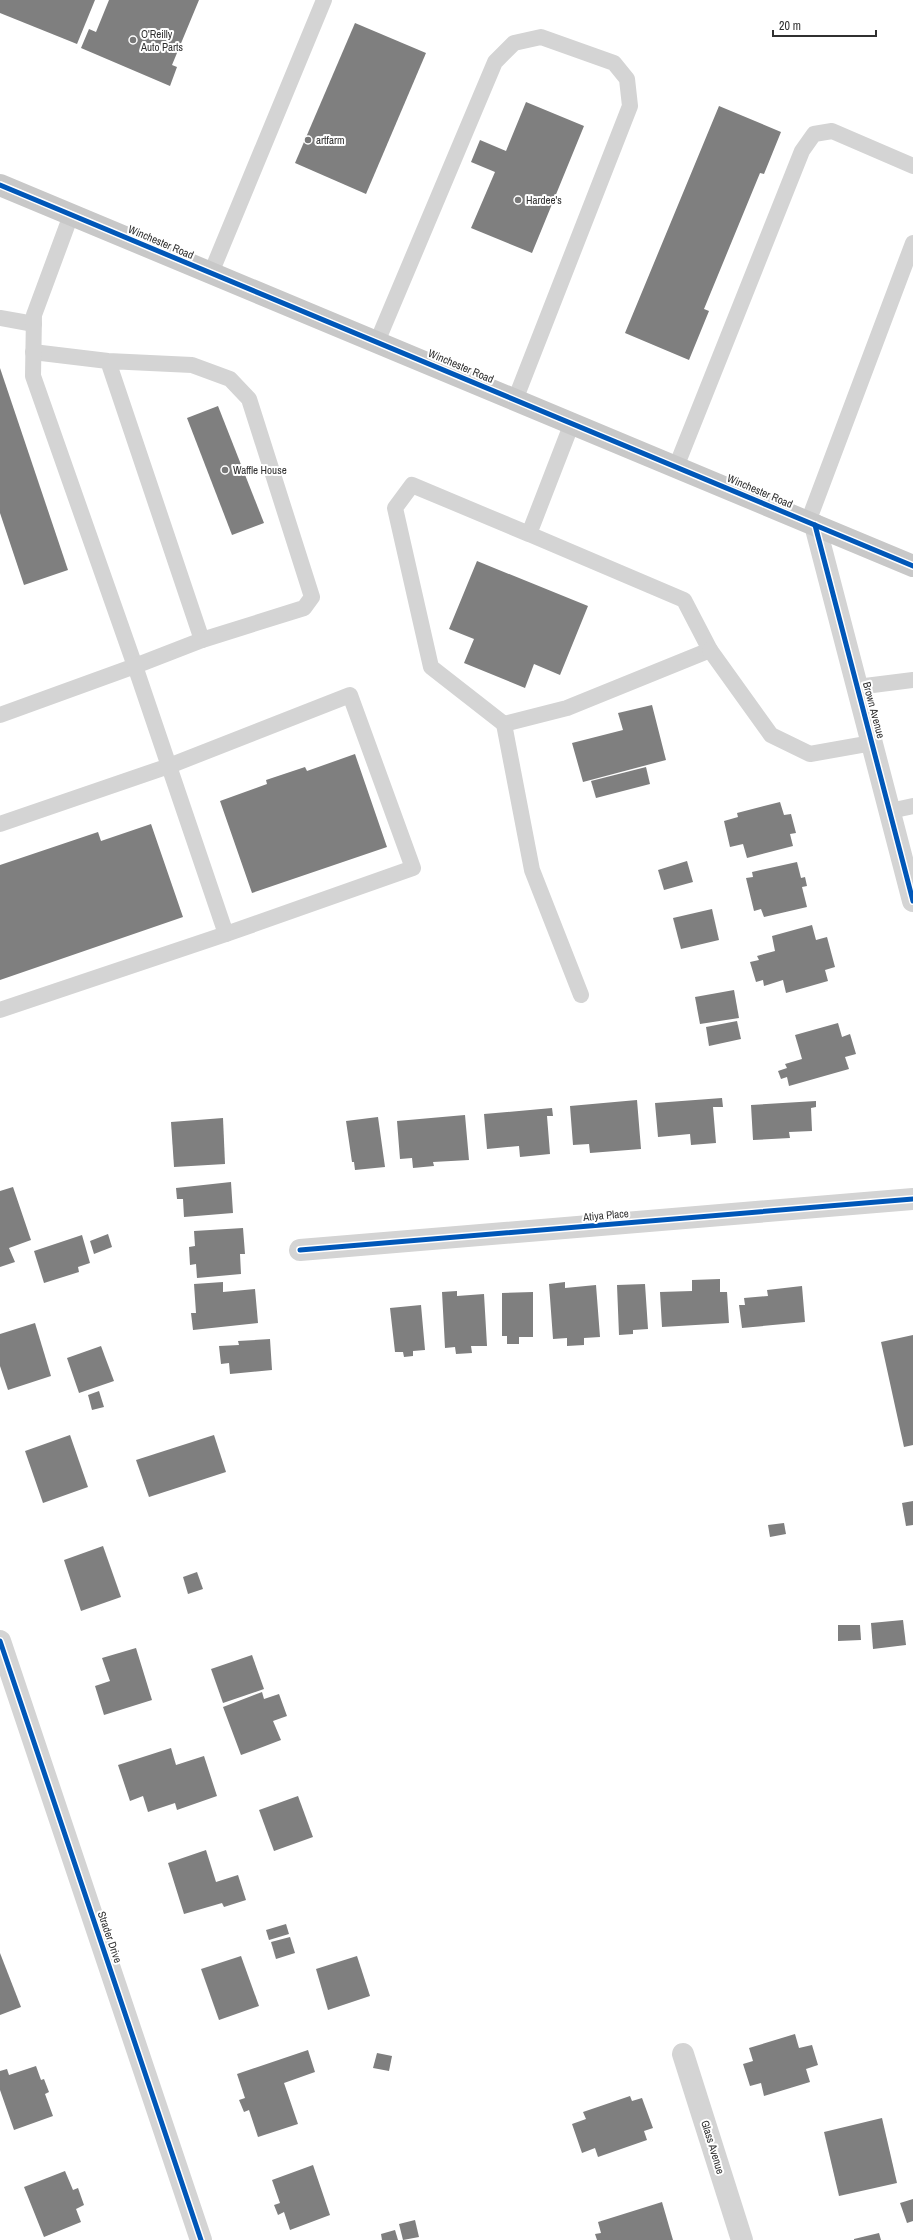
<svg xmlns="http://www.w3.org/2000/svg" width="913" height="2240" font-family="'Archivo Narrow',sans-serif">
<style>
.building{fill:#7f7f7f}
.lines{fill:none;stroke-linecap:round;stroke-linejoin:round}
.service{stroke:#d4d4d4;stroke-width:16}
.minor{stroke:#d4d4d4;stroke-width:22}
.primary{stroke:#c8c8c8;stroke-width:22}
.cycleway-casing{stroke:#fff;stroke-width:8}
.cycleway{stroke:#0057b8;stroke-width:5}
.poi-dot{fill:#787878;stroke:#fff;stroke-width:1.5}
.labels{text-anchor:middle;stroke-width:4;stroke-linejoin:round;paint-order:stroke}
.poi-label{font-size:11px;fill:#303030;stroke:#fff;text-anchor:start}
.street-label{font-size:11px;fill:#303030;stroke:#fff}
</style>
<rect width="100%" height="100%" fill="#fff"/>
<!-- building -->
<g class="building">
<path d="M0,0h95l-18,44 -77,-31z"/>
<path d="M109,0h90l-27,65 5,2 -7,19 -89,-38 8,-19 7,3z"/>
<path d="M355,23l71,30 -60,141 -71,-31z"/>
<path d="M526,102l58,24 -52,127 -61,-25 24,-56 -24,-10 9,-22 26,11z"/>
<path d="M719,106l62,26 -17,42 -4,-1 -56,136 5,2 -20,49 -64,-27z"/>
<path d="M0,368l68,202 -44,15 -24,-72z"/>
<path d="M218,406l46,117 -32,12 -45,-117z"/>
<path d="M477,561l111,45 -28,69 -26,-11 -9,24 -61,-25 10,-24 -25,-10z"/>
<path d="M652,705l14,55 -83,22 -11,-39 51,-13 -5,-17z"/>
<path d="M355,754l32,93 -135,46 -32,-92 47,-17 -1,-4 39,-13 2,4z"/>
<path d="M646,767l4,17 -54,14 -5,-17z"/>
<path d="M780,802l4,13 7,-1 5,19 -6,1 3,12 -46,12 -4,-14 -13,3 -6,-26 14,-4 -1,-4z"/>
<path d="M151,824l32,93 -183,63v-115l98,-33 3,9z"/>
<path d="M687,861l6,21 -29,8 -6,-20z"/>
<path d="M797,862l4,16 4,-1 2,9 -5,1 5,20 -43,10 -3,-8 -7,2 -8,-33 7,-1 -1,-5z"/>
<path d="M712,909l7,31 -38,9 -8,-31z"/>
<path d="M812,925l4,15 11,-3 8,30 -10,3 3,11 -42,12 -3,-13 -19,6 -1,-6 -7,2 -6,-20 9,-2 -2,-4 18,-5 -3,-15z"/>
<path d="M734,990l5,28 -39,6 -5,-27z"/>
<path d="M737,1021l4,18 -32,7 -3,-19z"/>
<path d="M838,1023l4,14 8,-3 6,20 -11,3 4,12 -60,17 -2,-9 -6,2 -3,-8 9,-3 -2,-4 17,-5 -7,-24z"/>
<path d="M722,1098l1,9h-10l3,36 -25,2 -1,-11 -32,3 -3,-34z"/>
<path d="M637,1100l4,49 -51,4 -1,-9 -16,1 -3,-39z"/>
<path d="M816,1101v6l-5,1 1,23 -23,1 1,6 -37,2 -2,-35z"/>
<path d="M552,1108l1,8h-6l3,38 -30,3 -1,-11 -32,3 -3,-35z"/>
<path d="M465,1115l4,45 -36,2 1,4 -21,2 -1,-10 -12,1 -3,-38z"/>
<path d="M378,1117l7,50 -30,3 -1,-8h-2l-6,-41z"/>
<path d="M223,1118l2,46 -51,3 -3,-45z"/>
<path d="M231,1182l2,31 -49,4 -1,-18h-6l-1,-11z"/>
<path d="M13,1187l18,53 -22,8 6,14 -15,5v-76z"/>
<path d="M243,1228l2,26h-5l1,20 -44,4 -1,-14 -6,1 -1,-18 6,-1 -1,-15z"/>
<path d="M108,1234l4,13 -18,7 -4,-13z"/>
<path d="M82,1235l8,28 -12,4 1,5 -35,11 -10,-32z"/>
<path d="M720,1279v13h7l2,31 -67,4 -2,-35 32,-1v-11z"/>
<path d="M223,1282v10l32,-3 3,34 -65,7 -2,-17h5l-2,-29z"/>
<path d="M565,1282v6l31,-3 4,52 -16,1v7l-17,1v-8l-14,1 -4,-55z"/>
<path d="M645,1284l3,45 -15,1v4l-14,1 -2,-50z"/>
<path d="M802,1286l3,36 -63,6 -3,-23h6l-1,-7 24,-2 -1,-6z"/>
<path d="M457,1291v5l27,-2 3,52h-16l1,7 -16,1 -1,-7 -10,1 -3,-56z"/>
<path d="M533,1292v45h-14v7h-12v-8h-5v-43z"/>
<path d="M421,1305l4,45 -12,1v5l-9,1 -1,-5h-8l-5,-44z"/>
<path d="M35,1323l16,53 -43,14 -8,-24v-32z"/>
<path d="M913,1335v110l-9,2 -23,-105z"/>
<path d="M270,1339l2,31 -42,4 -1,-11 -8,1 -2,-18 20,-1 -1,-4z"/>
<path d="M101,1346l13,35 -35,12 -12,-35z"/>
<path d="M99,1391l5,16 -12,3 -4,-15z"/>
<path d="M70,1435l18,52 -45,16 -18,-52z"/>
<path d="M214,1435l12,37 -77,25 -13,-37z"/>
<path d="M913,1501v24l-7,1 -4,-23z"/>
<path d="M784,1523l2,11 -16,3 -2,-12z"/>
<path d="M103,1546l18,51 -40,14 -17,-51z"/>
<path d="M197,1572l6,17 -15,5 -5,-17z"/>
<path d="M903,1620l3,25 -33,4 -2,-26z"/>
<path d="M838,1625h22l1,15 -23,1z"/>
<path d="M136,1648l16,52 -48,15 -9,-29 15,-5 -8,-23z"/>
<path d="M252,1655l12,34 -41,14 -12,-34z"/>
<path d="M262,1692l2,7 15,-5 8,22 -14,5 8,19 -40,15 -18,-48z"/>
<path d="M171,1748l5,17 28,-9 13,40 -40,14 -2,-7 -27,9 -5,-16 -13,5 -12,-36z"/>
<path d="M298,1796l15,41 -39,14 -15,-41z"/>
<path d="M206,1850l10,32 22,-7 8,25 -22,7 -2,-4 -38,11 -16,-51z"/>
<path d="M286,1924l3,10 -20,6 -3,-10z"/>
<path d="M290,1937l5,16 -19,6 -5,-17z"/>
<path d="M0,1953l21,54 -21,8z"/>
<path d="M241,1956l18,50 -40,14 -18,-51z"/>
<path d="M357,1956l13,40 -42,14 -12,-41z"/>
<path d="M795,2034l4,14 13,-3 6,20 -12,4 4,13 -46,14 -3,-13 -11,3 -7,-22 10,-3 -4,-13z"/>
<path d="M308,2050l7,22 -31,11 14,41 -40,13 -9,-27 -5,2 -5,-12 6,-2 -8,-24z"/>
<path d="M377,2053l15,3 -3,15 -16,-3z"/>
<path d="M36,2066l5,14 3,-1 5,13 -4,2 8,22 -39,14 -14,-40v-19l7,-2 2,6z"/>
<path d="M630,2096l2,5 10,-3 11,30 -9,3 3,9 -49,17 -3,-9 -13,5 -10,-29 14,-5 -3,-7z"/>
<path d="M882,2118l15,65 -58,13 -15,-64z"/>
<path d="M313,2165l17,50 -40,15 -6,-18 -6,3 -4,-10 6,-2 -8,-23z"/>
<path d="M65,2171l8,19 5,-2 6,17 -8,4 5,13 -37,15 -20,-50z"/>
<path d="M913,2199v22l-6,2 -7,-20z"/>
<path d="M662,2202l11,38h-76l-2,-6 6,-1 -3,-11z"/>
<path d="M415,2220l4,17 -16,3 -4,-16z"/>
<path d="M395,2230l3,10h-16l-1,-6z"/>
<path d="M879,2233l2,7h-27v-1z"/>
</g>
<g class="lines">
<!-- service -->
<g class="service">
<path d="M211,273l113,-273"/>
<path d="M0,318l34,6"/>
<path d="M377,342l118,-280 19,-19 27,-6 73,26 13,16 3,27 -115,294"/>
<path d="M33,352l75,9 84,4 38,14 19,20 63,198 -8,11 -102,32 -94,-279"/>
<path d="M676,467l126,-316 12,-17 18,-3 81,35"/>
<path d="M808,522l105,-279"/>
<path d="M529,534l155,66 26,50 -143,58 -63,16 -73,-57 -36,-159 17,-23 117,49 43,-111"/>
<path d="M710,650l61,85 39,19 62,-11"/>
<path d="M857,687l56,-7"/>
<path d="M0,715l135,-49 -102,-290 1,-61 37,-100"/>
<path d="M504,724l28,146 49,125"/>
<path d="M890,811l23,-5"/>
<path d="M0,824l169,-58 181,-71 63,173 -187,66 -91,-268 67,-26"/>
<path d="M0,1010l226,-76"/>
</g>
<!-- minor -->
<g class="minor">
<path d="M815,525l98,376"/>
<path d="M300,1250l613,-51"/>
<path d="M0,1641l201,599"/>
<path d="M683,2054l59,186"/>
</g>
<!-- primary -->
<path class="primary" d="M0,185l913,381"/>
<!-- cycleway casing -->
<g class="cycleway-casing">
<g id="cycleway">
<path d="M0,185l913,381"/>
<path d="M815,525l98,376"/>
<path d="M300,1250l613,-51"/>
<path d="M0,1641l201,599"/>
</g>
</g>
<!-- cycleway -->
<use href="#cycleway" class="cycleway"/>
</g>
<!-- markers -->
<g class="poi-dot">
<circle cx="133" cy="40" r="4"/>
<circle cx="308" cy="140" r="4"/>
<circle cx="518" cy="200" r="4"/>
<circle cx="225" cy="470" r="4"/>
</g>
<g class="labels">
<!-- poi labels -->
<g class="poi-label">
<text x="141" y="38">O'Reilly<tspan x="141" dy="13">Auto Parts</tspan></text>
<text x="316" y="144">artfarm</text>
<text x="526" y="204">Hardee's</text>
<text x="233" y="474">Waffle House</text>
</g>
<!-- street labels -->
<g class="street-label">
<text transform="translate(161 242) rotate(23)" y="4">Winchester Road</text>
<text transform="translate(461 366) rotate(23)" y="4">Winchester Road</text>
<text transform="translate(760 491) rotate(23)" y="4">Winchester Road</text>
<text transform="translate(874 710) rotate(75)" y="4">Brown Avenue</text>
<text transform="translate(606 1215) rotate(-5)" y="4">Atiya Place</text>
<text transform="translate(110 1937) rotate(71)" y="4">Strader Drive</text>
<text transform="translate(713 2147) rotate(73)" y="4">Glass Avenue</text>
</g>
</g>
<!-- scale -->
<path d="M773 30v6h103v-6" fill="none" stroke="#303030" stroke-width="2"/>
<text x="779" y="30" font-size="12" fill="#303030" stroke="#ffffff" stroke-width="3" paint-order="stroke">20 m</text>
</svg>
